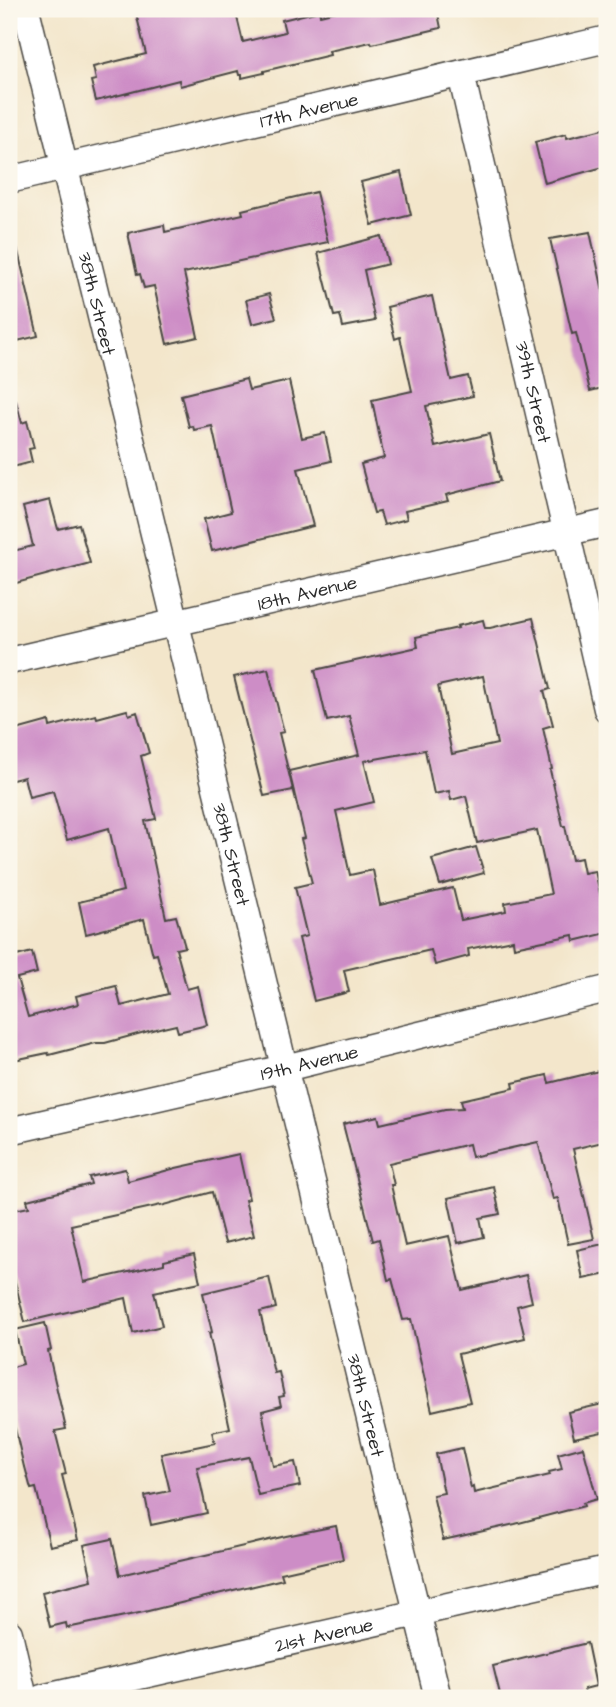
<svg xmlns="http://www.w3.org/2000/svg" width="616" height="1707" font-family="'Architects Daughter',sans-serif">
<style>
.building{fill:#cd8dc6;fill-rule:evenodd}
.lines{fill:none;stroke-linecap:round;stroke-linejoin:round}
.street-casing{stroke:#494743;stroke-width:29}
.street{stroke:#fff;stroke-width:26}
.labels{text-anchor:middle;stroke-width:6;stroke-linejoin:round;paint-order:stroke}
.street-label{font-size:19px;fill:#2b2b2b;stroke:#fbf7ec}
</style>
<rect width="100%" height="100%" fill="#fbf7ec"/>
<filter id="ink" filterUnits="userSpaceOnUse"><feTurbulence type="fractalNoise" baseFrequency=".0143" numOctaves="2"/><feDisplacementMap in="SourceGraphic" scale="14" xChannelSelector="R" yChannelSelector="G"/><feConvolveMatrix kernelMatrix="1 2 1 2 8 2 1 2 1" color-interpolation-filters="sRGB"/></filter>
<filter id="wash" filterUnits="userSpaceOnUse"><feTurbulence type="fractalNoise" baseFrequency=".00686" numOctaves="4" result="noise"/><feDisplacementMap in="SourceGraphic" scale="28" xChannelSelector="R" yChannelSelector="G"/><feGaussianBlur stdDeviation="1.57" result="paint"/><feColorMatrix in="noise" values="0 0 0 0 0 0 0 0 0 0 0 0 0 0 0 0 0 1.4 0 .05"/><feComposite in="paint" operator="in"/></filter>
<g filter="url(#wash)">
<rect width="100%" height="100%" fill="#f3e6cb"/>
<g id="blocks">
<!-- building -->
<g class="building">
<path d="M135,9h100l8,33 42,-10 -3,-12 37,-9 1,4 25,-6h92l4,19 -69,16 -1,-2 -42,9 1,4 -66,16v2l-22,5v-3h-3l-1,-4 -58,15 -1,-6 -83,21 -5,-20 5,-1 -3,-13 53,-13z"/>
<path d="M607,128v38l-62,17 -10,-41 31,-8 1,4z"/>
<path d="M401,172l10,43 -39,10 -11,-43z"/>
<path d="M316,192l12,50 -144,31 14,64 -31,7 -13,-58 -10,2 -4,-14 -3,1 -9,-42 36,-8 1,7 78,-18 -1,-4z"/>
<path d="M590,232l17,77v78l-17,4 -14,-58 -4,1 -22,-95z"/>
<path d="M381,236l7,28 -24,6 11,51 -32,6 -3,-12 -6,1 -16,-63z"/>
<path d="M16,243l22,93 -29,7v-99z"/>
<path d="M269,294l7,24 -24,6 -6,-24z"/>
<path d="M432,296l19,84 17,-4 5,20 -47,10 9,41 54,-13 11,47 -54,14 2,6 -43,10 2,8 -23,6 -4,-13 -6,1 -13,-49 23,-6 -12,-58 40,-9 -12,-54 -5,2 -8,-32z"/>
<path d="M246,379l3,11 40,-9 13,57 23,-5 6,28 -33,8 15,57 -101,25 -8,-32 27,-7 -19,-86 -18,4 -1,-4 -4,1 -8,-32z"/>
<path d="M9,401h7l6,22 5,-2 7,27 -5,1 3,13 -23,6z"/>
<path d="M50,500l8,29 21,-5 11,39 -81,22v-33l24,-6 -10,-39z"/>
<path d="M533,618l17,71 -6,2 9,34 -10,3 9,41 -2,1 13,56h2l7,34 9,-2 3,15 11,-2 12,54v8l-33,8 -1,-6 -59,12 -1,-7 -45,9 1,7 -34,9 -4,-15 -87,20 5,22 -35,9 -15,-63 8,-2 -12,-49 17,-4 -11,-44 4,-1 -16,-67 70,-16 -10,-39 -22,5 -12,-51 103,-23 -2,-10 42,-9 -1,-2 26,-6 2,8h5zM483,676l14,68 -45,10 -14,-68zM425,750l9,44 15,-3 2,9 15,-4 11,47 60,-13 14,64 -46,9 1,8 -45,9 -8,-32 -73,17 -7,-35 -23,5 -14,-64 38,-9 -10,-41z"/>
<path d="M268,669l16,63 -5,1 14,57 -29,6 -30,-119z"/>
<path d="M127,710l2,5 8,-3 12,41 -8,3 15,63 -11,2 21,97 10,-2 9,31 -9,2 11,40 11,-3 9,39 -29,7 -2,-7 -13,3v-1l-58,16h-9l-47,12 -1,-2 -39,8v-103l23,-6 5,21 -20,5 11,39 50,-13 -2,-8 40,-10 5,20 47,-12 -11,-40 -4,1 -9,-36 -58,15 -7,-32 44,-11 -14,-63 -42,12 -14,-49 -24,6 -5,-20 -15,4v-49l40,-11 1,6 46,-12 1,3z"/>
<path d="M476,847l8,26 -44,12 -8,-26z"/>
<path d="M607,1069v72l-34,8 21,90 -26,5 -10,-46 -5,1 -15,-57 -66,15 -3,-13 -80,19 5,22h-3l14,61 44,-10 13,54 64,-15 6,27 -15,4 8,32 -67,16 12,48 -38,9 -21,-92 -8,1 -11,-41 -4,1 -9,-41 -6,2 -30,-117 35,-8 2,8 65,-15 18,-1 -2,-8 53,-12 -1,-5 34,-8 2,8z"/>
<path d="M239,1154l10,45 -4,1 9,36 -29,7 -13,-51 -51,14v-1l-90,20 13,57 80,-18v-3l30,-7 6,28 -46,10 8,34 -29,7 -7,-35 -101,24 -16,-65v-46l20,-4 -2,-7 64,-16 -2,-7 36,-8 3,12 48,-13z"/>
<path d="M494,1187l6,27 -20,4 4,19 -26,6 -10,-45z"/>
<path d="M607,1243v31l-24,5 -6,-29z"/>
<path d="M269,1277l7,31 -16,4 14,61 5,-1 5,24 -5,1 2,9 -19,5 11,55 22,-4 5,24 -42,9 -9,-38 -52,10 10,46 -56,12 -6,-29 25,-5 -9,-37 54,-11 -3,-11 18,-4 -21,-95 3,-1 -9,-39z"/>
<path d="M45,1323l6,27 -3,1 18,78 -11,2 11,43 -4,1 16,65 -28,6 -14,-58 -5,1 -6,-22h-1l-15,-64v-35l14,-4 -8,-34z"/>
<path d="M607,1403v28l-33,7 -6,-26z"/>
<path d="M583,1447l14,52 -14,4 1,3 -69,18 -72,16 -10,-45 11,-2 -8,-39 26,-6 9,40 2,-1 1,6 76,-18 -1,-3 13,-3 -4,-15z"/>
<path d="M336,1526l7,33 -62,14 2,6 -33,8v-1l-106,26 -77,16 -1,-5 -16,4 -8,-35 50,-12 -8,-35 28,-6 8,36 166,-39z"/>
<path d="M587,1643l9,43 -12,3 2,9h-85l-8,-32z"/>
</g>
</g>
</g>
<g filter="url(#ink)">
<use href="#blocks" fill-opacity="0" stroke="#494743" stroke-width="2"/>
<g class="lines">
<!-- street casing -->
<g class="street-casing">
<g id="street">
<path id="s1" d="M26,9l412,1689"/>
<path id="s2" d="M461,74l146,635"/>
<path id="s3" d="M9,180l598,-141"/>
<path id="s4" d="M9,661l598,-138"/>
<path id="s5" d="M9,1131l276,-63 322,-79"/>
<path d="M9,1633l15,65"/>
<path id="s6" d="M42,1698l565,-128"/>
</g>
</g>
<!-- street -->
<use href="#street" class="street"/>
</g>
</g>
<g class="labels">
<!-- street labels -->
<g class="street-label">
<text dy="7" stroke="none"><textPath href="#s3" startOffset="308">17th Avenue</textPath></text>
<text dy="7" stroke="none"><textPath href="#s1" startOffset="303">38th Street</textPath></text>
<text dy="7" stroke="none"><textPath href="#s2" startOffset="326">39th Street</textPath></text>
<text dy="7" stroke="none"><textPath href="#s4" startOffset="306">18th Avenue</textPath></text>
<text dy="7" stroke="none"><textPath href="#s1" startOffset="870">38th Street</textPath></text>
<text dy="7" stroke="none"><textPath href="#s5" startOffset="308">19th Avenue</textPath></text>
<text dy="7" stroke="none"><textPath href="#s1" startOffset="1437">38th Street</textPath></text>
<text dy="7" stroke="none"><textPath href="#s6" startOffset="289">21st Avenue</textPath></text>
</g>
</g>
<!-- margin -->
<rect width="616" height="1707" fill="none" stroke="#fbf7ec" stroke-width="35"/>
</svg>
